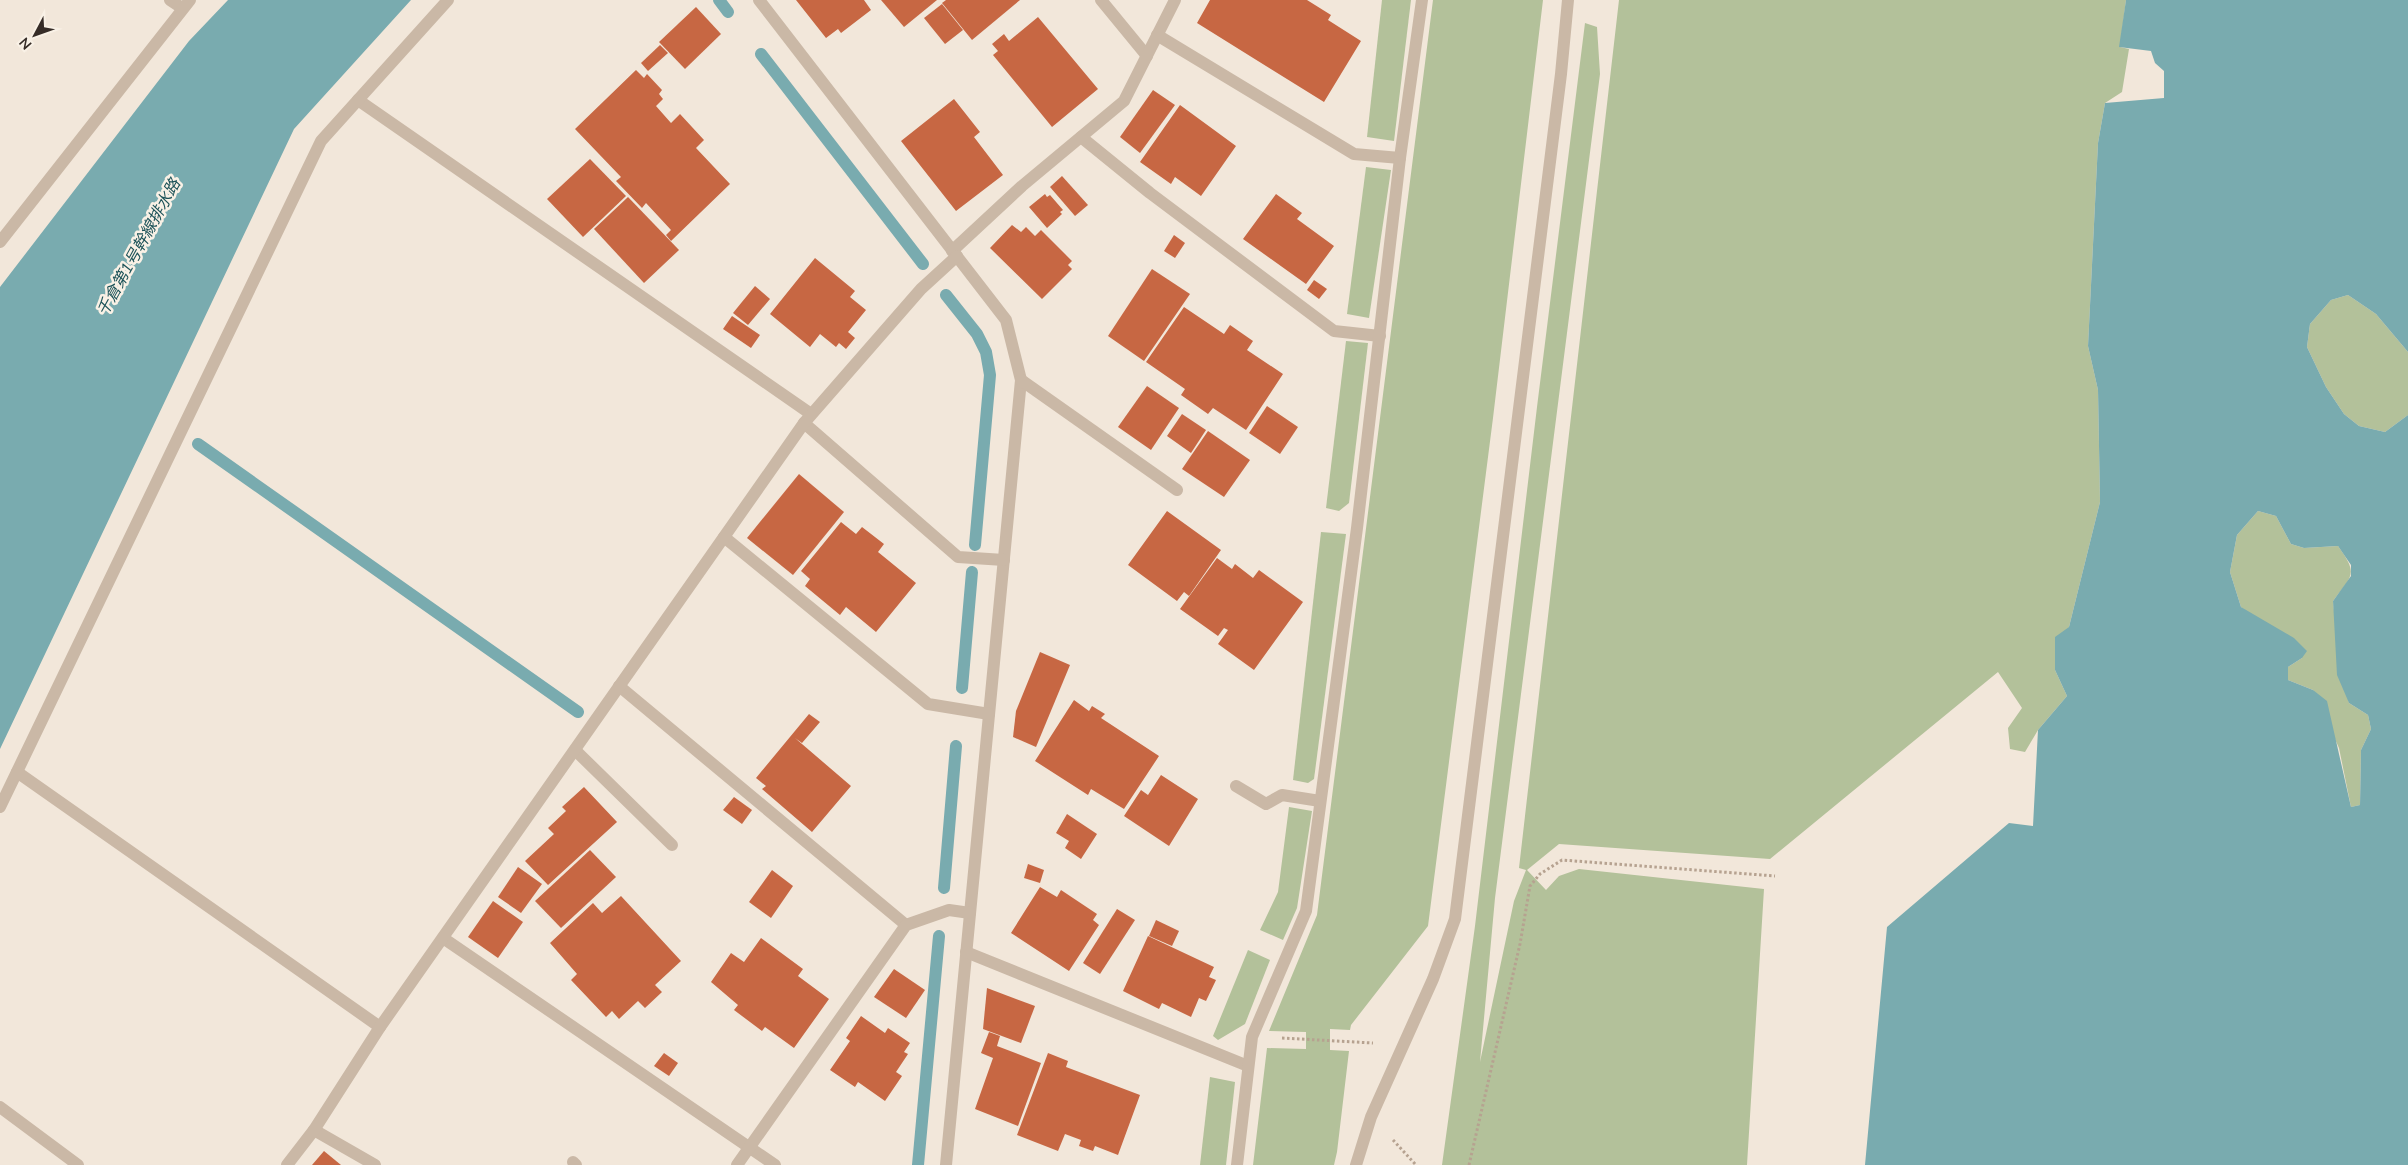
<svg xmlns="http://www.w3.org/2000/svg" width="2408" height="1165" font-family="'Nunito Sans','Noto Sans JP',sans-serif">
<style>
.green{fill:#b3c19a}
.water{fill:#79abaf;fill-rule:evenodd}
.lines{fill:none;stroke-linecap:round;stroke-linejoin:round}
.stream{stroke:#79abaf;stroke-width:12}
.building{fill:#c76743}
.path{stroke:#b6a290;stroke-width:3;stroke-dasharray:2.5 2.5;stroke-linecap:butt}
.minor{stroke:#cab8a6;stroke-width:12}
.labels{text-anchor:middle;stroke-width:5;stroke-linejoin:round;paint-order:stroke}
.water-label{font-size:16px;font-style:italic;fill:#1c5258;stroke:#f9f1e6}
</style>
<rect width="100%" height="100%" fill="#f2e7da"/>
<!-- green -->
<g class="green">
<path d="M1382,0h29l-17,141 -27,-4z"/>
<path d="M1433,0h110l-50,418 -65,508 -77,99 -1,5 -20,-1v21l19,1 -12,101 -3,13h-81l14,-117 39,1v-17l-37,-1 48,-116z"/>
<path d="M1619,0h507l-6,47 9,2 -7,43 -17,11 -7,40 -10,203 10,44 2,112 -31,125 -14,43 12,26 -29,34 -13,22 -15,-3 -2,-21 14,-20 -24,-36 -228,187 -211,-15 -32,26 19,20 13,-14 20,-7 185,20 -17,276h-305l33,-239 62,-519 48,-384 12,4 3,47 -105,824 -15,164 34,-161 12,-31 -7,-2z"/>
<path d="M1366,167l25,3 -22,148 -22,-4z"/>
<path d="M2348,295l28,19 32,38v63l-23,17 -26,-6 -15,-12 -18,-27 -19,-40 3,-23 21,-24z"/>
<path d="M1346,341l22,2 -19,160 -10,8 -13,-3z"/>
<path d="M2258,511l18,5 15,28 13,4 34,-2c21,29 14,29 -5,55l3,30 13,72 19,12 3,14 -10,21 -1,55 -9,2 -12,-59 -26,-58 -25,-10v-13l14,-9 -61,-51 -11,-35 7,-37z"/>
<path d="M1321,532l25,2 -32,245 -6,4 -15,-3z"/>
<path d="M1289,807l23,4 -15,97 -14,32 -23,-10 18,-38z"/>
<path d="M1248,950l22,10 -25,64 -27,16 -5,-4z"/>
<path d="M1210,1077l25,5 -9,83h-26z"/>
</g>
<!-- water -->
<g class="water">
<path d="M228,0h183l-117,129 -294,620v-462l189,-246z"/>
<path d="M2126,0h282v352l-32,-38 -28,-19 -17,5 -21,24 -3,23 19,40 18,27 15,12 26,6 23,-17v750h-543l22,-238 122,-104 24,3 5,-96 29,-34 -12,-26v-33l14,-10 31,-125 -2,-112 -10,-44 10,-203 7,-40 59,-5v-27l-9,-8 -4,-12 -32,-4zM2258,511l18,5 15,28 13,4 34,-2 13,19v11l-18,25 4,74 12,28 19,12 3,14 -10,21 -1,55 -9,2 -24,-106 -14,-11 -25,-10v-13l14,-9 5,-7 -13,-13 -53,-31 -11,-35 7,-37z"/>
</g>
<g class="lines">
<!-- stream -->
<g class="stream">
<path d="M719,0l9,12"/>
<path d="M761,54l162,210"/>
<path d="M946,295l31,39 9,18 4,23 -15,170"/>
<path d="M198,444l380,268"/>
<path d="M962,688l10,-116"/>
<path d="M944,888l12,-142"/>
<path d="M918,1165l21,-229"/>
</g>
</g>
<!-- building -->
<g class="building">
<path d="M796,0h68l7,10 -30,23 -3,-4 -12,9z"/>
<path d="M881,0h56l-33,27z"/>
<path d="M946,0h74l-48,40 -30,-37z"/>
<path d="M1210,0h97l24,15 -3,5 33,21 -37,61 -127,-79z"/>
<path d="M942,4l21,26 -18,14 -21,-26z"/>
<path d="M696,7l25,27 -36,35 -26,-27z"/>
<path d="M1038,17l60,72 -46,38 -59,-72 5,-4 -6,-7 12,-10 5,7z"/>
<path d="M660,45l8,8 -20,18 -7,-8z"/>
<path d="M636,70l8,8 3,-4 15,16 -3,4 4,5 -7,7 15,17 9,-9 24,26 -8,8 34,36 -59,57 -5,-6 5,-5 -25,-27 -4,5 -26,-27 5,-4 -46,-48z"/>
<path d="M1153,90l22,15 -35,48 -20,-16z"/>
<path d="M954,99l26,33 -6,5 29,38 -47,36 -55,-70z"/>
<path d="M1180,105l56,41 -35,50 -26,-19 -4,7 -31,-22z"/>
<path d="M590,159l36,37 -43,41 -36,-38z"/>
<path d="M1062,176l26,29 -13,11 -25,-29z"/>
<path d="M1045,194l2,3 3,-2 13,15 -3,2 2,2 -15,14 -18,-21z"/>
<path d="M1276,194l26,19 -5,6 37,27 -28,38 -63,-45z"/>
<path d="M628,197l51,53 -35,33 -50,-54z"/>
<path d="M1012,225l9,7 5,-5 9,9 6,-6 31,31 -4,4 4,4 -30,30 -52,-51z"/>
<path d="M1174,235l11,8 -10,15 -11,-7z"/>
<path d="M815,258l40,33 -5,6 16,13 -18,22 7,6 -9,11 -7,-6 -3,4 -16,-13 -10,13 -40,-33z"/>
<path d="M1152,269l38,25 -46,67 -36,-25z"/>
<path d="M1314,280l13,9 -8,10 -12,-9z"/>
<path d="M755,286l15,13 -22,26 -15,-12z"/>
<path d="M1184,307l40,27 6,-9 23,16 -6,9 36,24 -37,56 -33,-22 -5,6 -27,-19 4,-6 -39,-27z"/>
<path d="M732,316l28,19 -9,13 -28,-19z"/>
<path d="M1147,386l32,22 -28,42 -33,-23z"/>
<path d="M1267,406l31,21 -18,27 -31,-21z"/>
<path d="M1182,414l24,16 -15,23 -24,-17z"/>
<path d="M1208,431l42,29 -26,37 -42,-28z"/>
<path d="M799,474l45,38 -51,63 -46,-37z"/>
<path d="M1167,511l54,39 -32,46 -5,-4 -7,9 -49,-36z"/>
<path d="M841,522l15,12 6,-7 22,17 -6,8 38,31 -40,49 -30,-25 -6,8 -35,-29 5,-7 -9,-8z"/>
<path d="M1217,558l15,11 3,-5 18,14 6,-8 44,32 -49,68 -36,-26 10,-14 -4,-2 -6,8 -38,-27z"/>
<path d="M1040,652l30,13 -34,82 -23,-10 3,-26z"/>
<path d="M1074,700l15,11 3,-5 13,8 -4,4 58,38 -35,53 -33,-20 -3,6 -53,-34z"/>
<path d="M809,714l11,8 -18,21 -7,-5 56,48 -39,46 -50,-43 4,-3 -10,-8z"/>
<path d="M1161,775l37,24 -29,47 -45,-30 17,-26 7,5z"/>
<path d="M584,787l33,35 -69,63 -23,-24 29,-27 -6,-6 18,-17 -4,-4z"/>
<path d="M734,797l18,13 -10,14 -19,-14z"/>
<path d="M1067,814l30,20 -16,25 -16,-11 4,-7 -13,-8z"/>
<path d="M590,850l26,27 -55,51 -26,-27z"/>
<path d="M1028,864l16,6 -4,13 -16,-5z"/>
<path d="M518,867l24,17 -21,29 -23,-16z"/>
<path d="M772,870l21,16 -22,32 -22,-16z"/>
<path d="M1040,887l17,10 4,-7 36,24 -4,6 6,5 -30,46 -58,-38z"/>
<path d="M621,896l60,65 -26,24 7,7 -17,16 -7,-7 -19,18 -7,-8 -6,6 -35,-37 6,-6 -27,-31 43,-40 9,10z"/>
<path d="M493,901l30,21 -25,36 -30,-21z"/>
<path d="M1117,909l18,11 -35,54 -17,-11z"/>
<path d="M1156,920l23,11 -7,15 -23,-10z"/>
<path d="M1148,936l66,31 -5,10 7,3 -10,21 -7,-3 -8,19 -29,-14 -3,6 -36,-18z"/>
<path d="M761,938l42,31 -5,7 31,23 -35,49 -29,-21 -3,4 -28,-21 4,-5 -27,-23 20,-29 13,9z"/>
<path d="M894,969l31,21 -19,28 -32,-21z"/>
<path d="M987,988l48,18 -14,37 -38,-14z"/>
<path d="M861,1016l24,17 3,-5 22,15 -6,9 4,2 -12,18 6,4 -17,25 -27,-19 -3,5 -25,-17 20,-29 -4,-3z"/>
<path d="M989,1032l11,4 -3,10 44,17 -23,63 -43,-17 18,-51 -12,-5z"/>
<path d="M664,1053l14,10 -9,13 -15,-10z"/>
<path d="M1048,1053l20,8 -2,6 74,28 -22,60 -23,-9 -2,5 -14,-5 2,-6 -16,-6 -7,17 -41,-16z"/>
<path d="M324,1151l17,14h-29z"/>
</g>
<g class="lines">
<!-- path -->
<g class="path">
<path d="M1282,1038l91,5"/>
<path d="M1393,1140l23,25"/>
<path d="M1469,1165l51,-221 10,-58 10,-12 22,-14 213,16"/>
</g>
<!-- minor -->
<g class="minor">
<path d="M170,0l12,8"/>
<path d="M759,0l247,320 15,60 -75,785"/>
<path d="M1101,0l46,56"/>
<path d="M1157,35l197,119 46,4"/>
<path d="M358,100l453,314"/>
<path d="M1081,137l69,56 184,138 46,5"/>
<path d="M0,242l190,-242"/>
<path d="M952,251l70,-65 102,-85 51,-101"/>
<path d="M1021,380l156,110"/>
<path d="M804,423l154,134 46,3"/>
<path d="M724,537l204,167 61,10"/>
<path d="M619,686l287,239"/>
<path d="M575,750l97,95"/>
<path d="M17,772l363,255"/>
<path d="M1236,786l30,18 16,-9 38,6"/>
<path d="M0,807l321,-666 127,-141"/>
<path d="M443,938l332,227"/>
<path d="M966,952l282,114"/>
<path d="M0,1107l78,58"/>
<path d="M314,1130l61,35"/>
<path d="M573,1162l3,3"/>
<path d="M287,1165l27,-35 66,-103 424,-604 117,-134 36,-33"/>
<path d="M737,1165l169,-240 43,-15 21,3"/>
<path d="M1237,1165l15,-128 54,-126 51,-383 43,-370 22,-158"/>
<path d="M1356,1165l15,-48 62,-138 22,-60 106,-845 7,-74"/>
</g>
</g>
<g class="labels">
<!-- water labels -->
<g class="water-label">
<text transform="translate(138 247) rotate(-61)" y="6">千倉第1号幹線排水路</text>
</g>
</g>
<!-- north arrow -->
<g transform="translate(35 35) rotate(229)" stroke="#f9f1e6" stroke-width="4" paint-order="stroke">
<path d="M0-4L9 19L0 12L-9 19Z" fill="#362c27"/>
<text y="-8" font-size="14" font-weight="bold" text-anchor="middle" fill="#362c27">N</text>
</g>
</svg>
